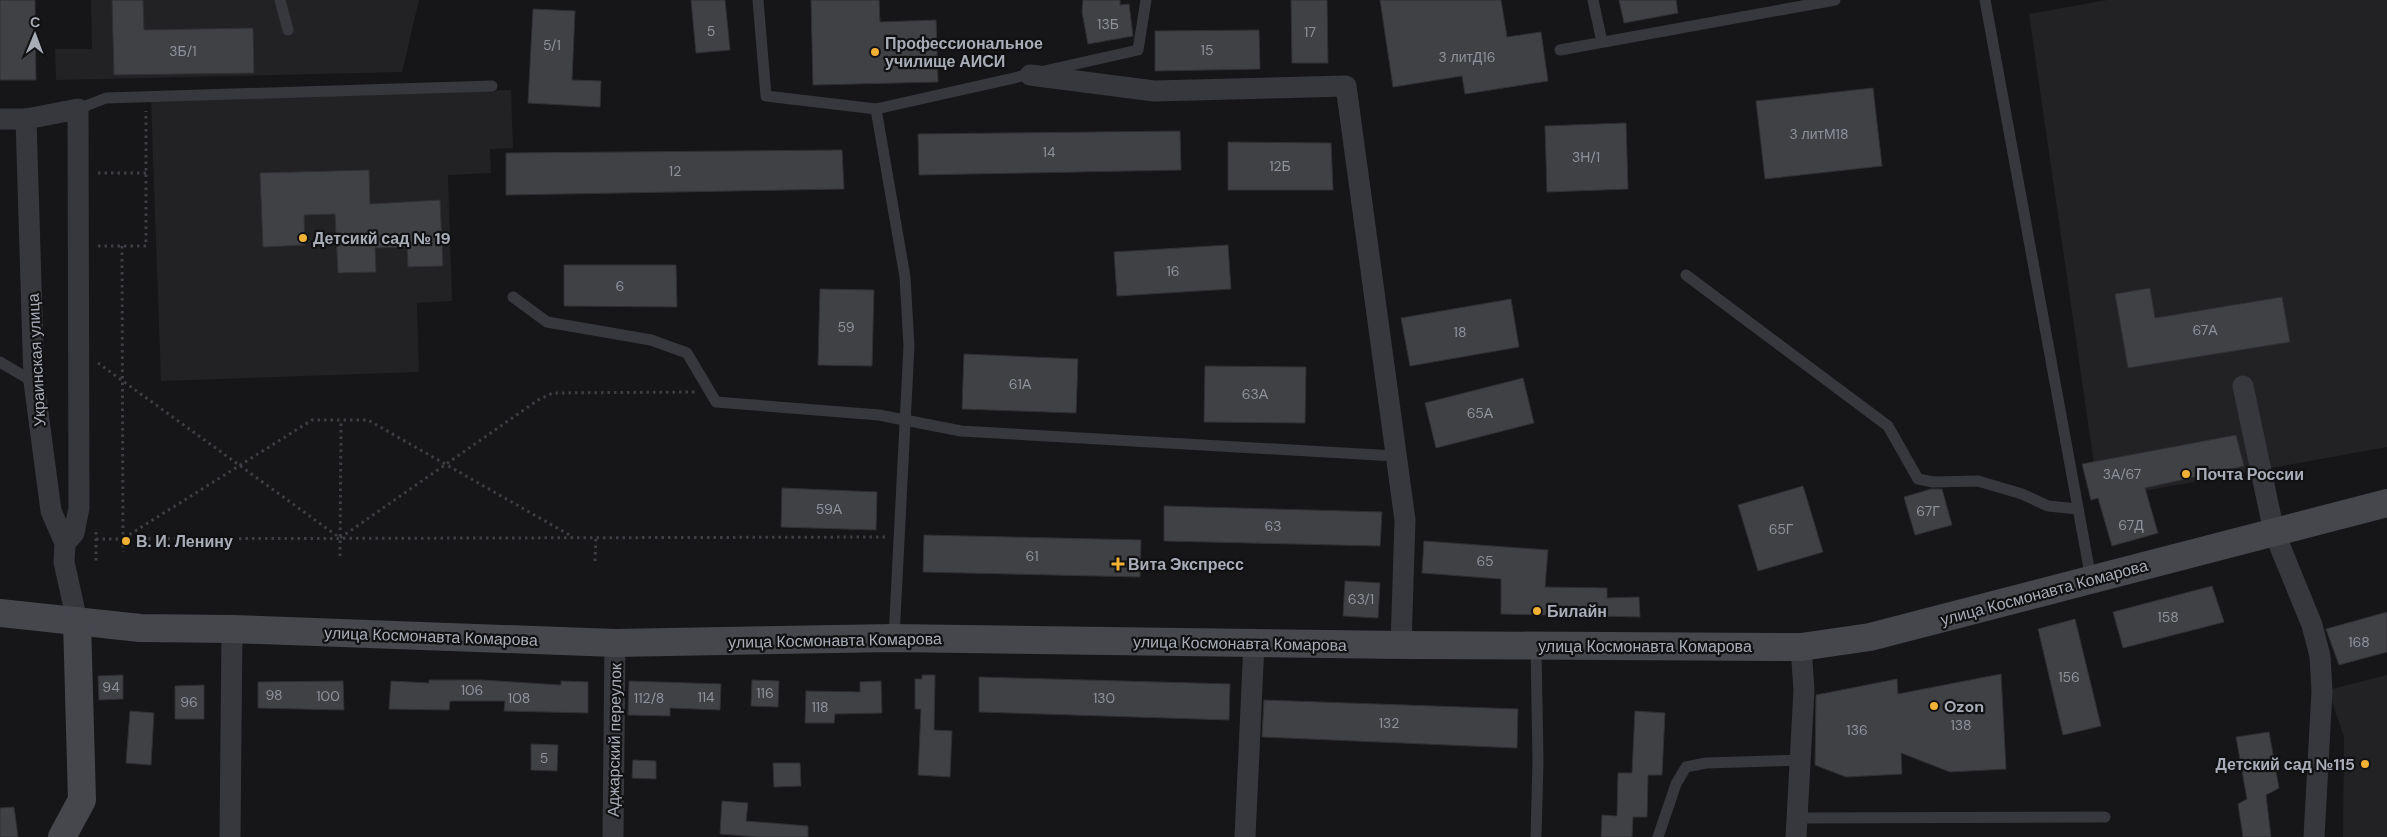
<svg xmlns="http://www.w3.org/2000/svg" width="2387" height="837" font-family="'DM Sans',sans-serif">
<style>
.built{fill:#222225}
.building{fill:#404145;stroke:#303034}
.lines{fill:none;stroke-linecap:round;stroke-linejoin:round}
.path{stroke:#3d3f44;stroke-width:3;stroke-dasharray:2.5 4;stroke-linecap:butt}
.lane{stroke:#37383d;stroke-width:11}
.street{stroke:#37383d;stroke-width:21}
.secondary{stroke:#45474d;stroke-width:28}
.poi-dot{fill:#f2b134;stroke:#111113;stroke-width:2}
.labels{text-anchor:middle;stroke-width:4.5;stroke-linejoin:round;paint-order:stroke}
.number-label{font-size:14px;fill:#8e929b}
.poi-label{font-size:16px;font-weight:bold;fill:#a8adb8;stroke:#111113;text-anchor:start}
.street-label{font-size:16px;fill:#a8adb8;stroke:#111113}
</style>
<rect width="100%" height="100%" fill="#161618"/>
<!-- built -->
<g class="built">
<path d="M91,0h328l-17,72 -346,8 -1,-31h37z"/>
<path d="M2107,0h280v447l-288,52 -70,-485z"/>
<path d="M511,90l2,58 -23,1 1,24 -43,2 4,126 -35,2 2,69 -258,9 -10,-280z"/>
<path d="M2387,675v162h-44l1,-100 -16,-47z"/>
</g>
<!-- building -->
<g class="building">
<path d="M0,0h35l1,80h-36z"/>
<path d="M112,0h31l1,30 109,-2 1,45 -140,2z"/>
<path d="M691,0h34l5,50 -34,3z"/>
<path d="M811,0h68l1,22 56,-2 2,62 -125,3z"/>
<path d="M1083,0h37v5l9,-1 4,32 -45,8 -6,-32z"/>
<path d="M1291,0h36l1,63h-36z"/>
<path d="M1380,0h121l6,37 34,-5 7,49 -83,13 -3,-18 -69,11z"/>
<path d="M1619,0h57l2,13 -54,10z"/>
<path d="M533,9l42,2 -3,69 29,1 -1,26 -72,-4z"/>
<path d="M1259,30l1,39 -105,2v-40z"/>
<path d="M1873,88l9,78 -117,13 -9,-78z"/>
<path d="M1626,123l2,66 -81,3 -2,-66z"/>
<path d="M1180,131l1,39 -262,5 -1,-41z"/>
<path d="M1228,142l103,1 2,47h-105z"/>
<path d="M842,150l2,39 -338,6v-42z"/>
<path d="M369,170l1,34 70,-4 3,66 -35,1 -1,-20 -32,1 1,24 -38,1 -3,-59 -31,1 1,30 -42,2 -3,-74z"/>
<path d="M1228,245l3,44 -114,7 -3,-44z"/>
<path d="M564,265h112l1,42 -113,-1z"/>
<path d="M2150,288l5,30 127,-21 8,45 -162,26 -13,-74z"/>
<path d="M820,289l54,1 -2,76 -54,-1z"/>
<path d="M1511,299l8,48 -109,19 -9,-48z"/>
<path d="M964,354l114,5 -2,54 -114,-4z"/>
<path d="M1205,366l101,1 -1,56 -101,-1z"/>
<path d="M1523,378l11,45 -98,25 -11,-45z"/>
<path d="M2236,435l8,31 -99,22 13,45 -46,13 -14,-48 -7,2 -9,-36z"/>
<path d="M1803,486l20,66 -65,19 -20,-66z"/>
<path d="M782,488l95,4 -1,38 -95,-3z"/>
<path d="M1931,489h11l10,36 -37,10 -11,-38z"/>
<path d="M1164,506l218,6 -2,34 -216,-5z"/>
<path d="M924,535l217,5 -1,37 -217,-5z"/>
<path d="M1424,541l124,9 -3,37 62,1v10l32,-1 1,20 -139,-3v-35l-79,-6z"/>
<path d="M1345,581l35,2 -2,35 -35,-2z"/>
<path d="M2212,586l12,36 -101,26 -10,-36z"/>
<path d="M2387,612v40l-48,13 -13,-36z"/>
<path d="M2075,619l26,107 -38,9 -25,-106z"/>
<path d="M2001,674l5,95 -56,3 -49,-19 1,21 -56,3 -31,-12 1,-70 81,-16 1,15z"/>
<path d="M123,675v24l-24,1 -1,-24z"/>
<path d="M922,675h13l-1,55 18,1 -2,46 -32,-2 3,-66h-6v-30h7z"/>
<path d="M979,677l251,7 -1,36 -250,-8z"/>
<path d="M429,680h53l79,5v-4l27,1v31l-84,-2 1,-10h-55l-1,9 -60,-1 2,-28 38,2z"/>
<path d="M752,680l27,1 -1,26 -27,-1z"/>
<path d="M343,681l1,29 -86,-2v-26z"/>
<path d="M629,681l92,3 -1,26 -50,-2v8l-42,-1z"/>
<path d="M881,681l1,32 -47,1 -1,9h-29l1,-32 54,1v-10z"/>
<path d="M204,685v34h-29v-33z"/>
<path d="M1264,700l254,9 -1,39 -255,-11z"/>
<path d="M130,711l24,2 -3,52 -25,-2z"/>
<path d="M1635,711l30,2 -3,62h-14l-1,42h-14l-1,20h-31l1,-22 15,1 1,-43h14z"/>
<path d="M2269,732l10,56 -13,7 5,42h-28l-5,-33 9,-5 -11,-62z"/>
<path d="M531,744l27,1 -1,26 -26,-1z"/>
<path d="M633,760l23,1v18l-24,-1z"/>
<path d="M773,763h27l1,23 -27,1z"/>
<path d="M722,801l26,2 -2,18 62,5v11h-50l-38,-3z"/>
<path d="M14,807l4,30h-18v-29z"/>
</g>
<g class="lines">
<!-- path -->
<g class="path">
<path d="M98,173h48"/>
<path d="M98,246h48v-135"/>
<path d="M122,246l1,306"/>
<path d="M98,363l242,175 198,-138 15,-7 142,-1"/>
<path d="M96,532v31"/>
<path d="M124,538l188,-118h56l205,117"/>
<path d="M96,539l790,-2"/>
<path d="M340,556l1,-136"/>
<path d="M595,561l1,-24"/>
</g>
<!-- lane -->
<g class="lane">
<path d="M280,0l8,30"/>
<path d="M758,0l8,96 110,13"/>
<path d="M1593,0l9,42"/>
<path d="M1985,0l106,579"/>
<path d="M1560,50l275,-50"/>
<path d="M78,109l28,-11 386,-12"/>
<path d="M1686,275l202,151 30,53 15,3 45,-1 44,13 26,12 30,3"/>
<path d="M513,297l34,25 104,18 36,13 29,49 163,13 82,16 434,25"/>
<path d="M0,362l34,20"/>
<path d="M894,638l15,-292 -4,-69 -29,-168 262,-59 8,-50"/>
<path d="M1536,646l2,116 -2,75"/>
<path d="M1797,818l308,-1"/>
<path d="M1658,837l18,-53 10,-17 20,-4 95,-3"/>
</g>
<!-- street -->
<g class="street">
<path d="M1030,75l124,16 192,-5 59,434 -4,125"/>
<path d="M0,119h26l8,263 17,129 14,32 -1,19 13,59"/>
<path d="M26,119l52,-10 1,399 -5,25 -9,10"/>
<path d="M2243,386l31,146 38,93 8,31 2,35 -8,146"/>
<path d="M230,837l2,-208"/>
<path d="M613,837l2,-194"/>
<path d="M1245,837l9,-194"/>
<path d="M1796,837l8,-147 -3,-43"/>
</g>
<!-- secondary -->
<g class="secondary">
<path d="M0,613l140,15 92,1 383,14 279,-5 507,7 400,2 69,-10 517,-134"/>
<path d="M62,837l20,-37 -5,-179"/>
</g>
</g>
<!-- markers -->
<g class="poi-dot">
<circle cx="875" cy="52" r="5"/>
<circle cx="303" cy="238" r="5"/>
<circle cx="2186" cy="474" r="5"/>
<circle cx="126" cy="541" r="5"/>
<path d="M1115.5 556.5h5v5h5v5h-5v5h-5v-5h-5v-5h5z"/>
<circle cx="1537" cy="611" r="5"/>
<circle cx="1934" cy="706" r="5"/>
<circle cx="2365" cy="764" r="5"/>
</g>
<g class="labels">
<!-- number labels -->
<g class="number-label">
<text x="1108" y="29">13Б</text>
<text x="711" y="36">5</text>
<text x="1310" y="37">17</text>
<text x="552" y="50">5/1</text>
<text x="1207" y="55">15</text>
<text x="183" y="56">3Б/1</text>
<text x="1467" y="62">3 литД16</text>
<text x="1819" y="139">3 литМ18</text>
<text x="1049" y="157">14</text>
<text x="1586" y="162">3Н/1</text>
<text x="1280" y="171">12Б</text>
<text x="675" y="176">12</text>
<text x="1173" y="276">16</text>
<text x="620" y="291">6</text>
<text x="846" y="332">59</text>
<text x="2205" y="335">67А</text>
<text x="1460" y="337">18</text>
<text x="1020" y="389">61А</text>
<text x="1255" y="399">63А</text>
<text x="1480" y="418">65А</text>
<text x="2122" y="479">3А/67</text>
<text x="829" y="514">59А</text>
<text x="1928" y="516">67Г</text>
<text x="2131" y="530">67Д</text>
<text x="1273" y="531">63</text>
<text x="1781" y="534">65Г</text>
<text x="1032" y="561">61</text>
<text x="1485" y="566">65</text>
<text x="1361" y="604">63/1</text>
<text x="2168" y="622">158</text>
<text x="2359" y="647">168</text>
<text x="2069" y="682">156</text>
<text x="111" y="692">94</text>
<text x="472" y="695">106</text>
<text x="765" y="698">116</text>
<text x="274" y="700">98</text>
<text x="328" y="701">100</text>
<text x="706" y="702">114</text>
<text x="519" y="703">108</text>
<text x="649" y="703">112/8</text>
<text x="1104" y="703">130</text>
<text x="189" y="707">96</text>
<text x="820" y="712">118</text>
<text x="1389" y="728">132</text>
<text x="1961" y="730">138</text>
<text x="1857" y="735">136</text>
<text x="544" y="763">5</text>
</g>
<!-- poi labels -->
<g class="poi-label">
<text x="885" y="49">Профессиональное<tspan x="885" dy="18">училище АИСИ</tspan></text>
<text x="313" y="244">Детсикй сад № 19</text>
<text x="2196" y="480">Почта России</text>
<text x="136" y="547">В. И. Ленину</text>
<text x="1128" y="570">Вита Экспресс</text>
<text x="1547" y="617">Билайн</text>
<text x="1944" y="712">Ozon</text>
<text x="2355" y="770" text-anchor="end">Детский сад №115</text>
</g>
<!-- street labels -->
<g class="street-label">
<text transform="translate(36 360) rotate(-93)" y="6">Украинская улица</text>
<text transform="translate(2044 592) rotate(-15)" y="6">улица Космонавта Комарова</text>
<text transform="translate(431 636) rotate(2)" y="6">улица Космонавта Комарова</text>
<text transform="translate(835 640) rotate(-1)" y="6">улица Космонавта Комарова</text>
<text transform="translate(1240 643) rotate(1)" y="6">улица Космонавта Комарова</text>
<text x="1645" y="652">улица Космонавта Комарова</text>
<text transform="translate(614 740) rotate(-89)" y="6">Аджарский переулок</text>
</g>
</g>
<!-- north arrow -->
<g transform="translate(35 35) rotate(1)" stroke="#111113" stroke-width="4" paint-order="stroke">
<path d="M0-4L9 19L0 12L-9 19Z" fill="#a8adb8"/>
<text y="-8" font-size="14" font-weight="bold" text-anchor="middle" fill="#a8adb8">С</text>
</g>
</svg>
